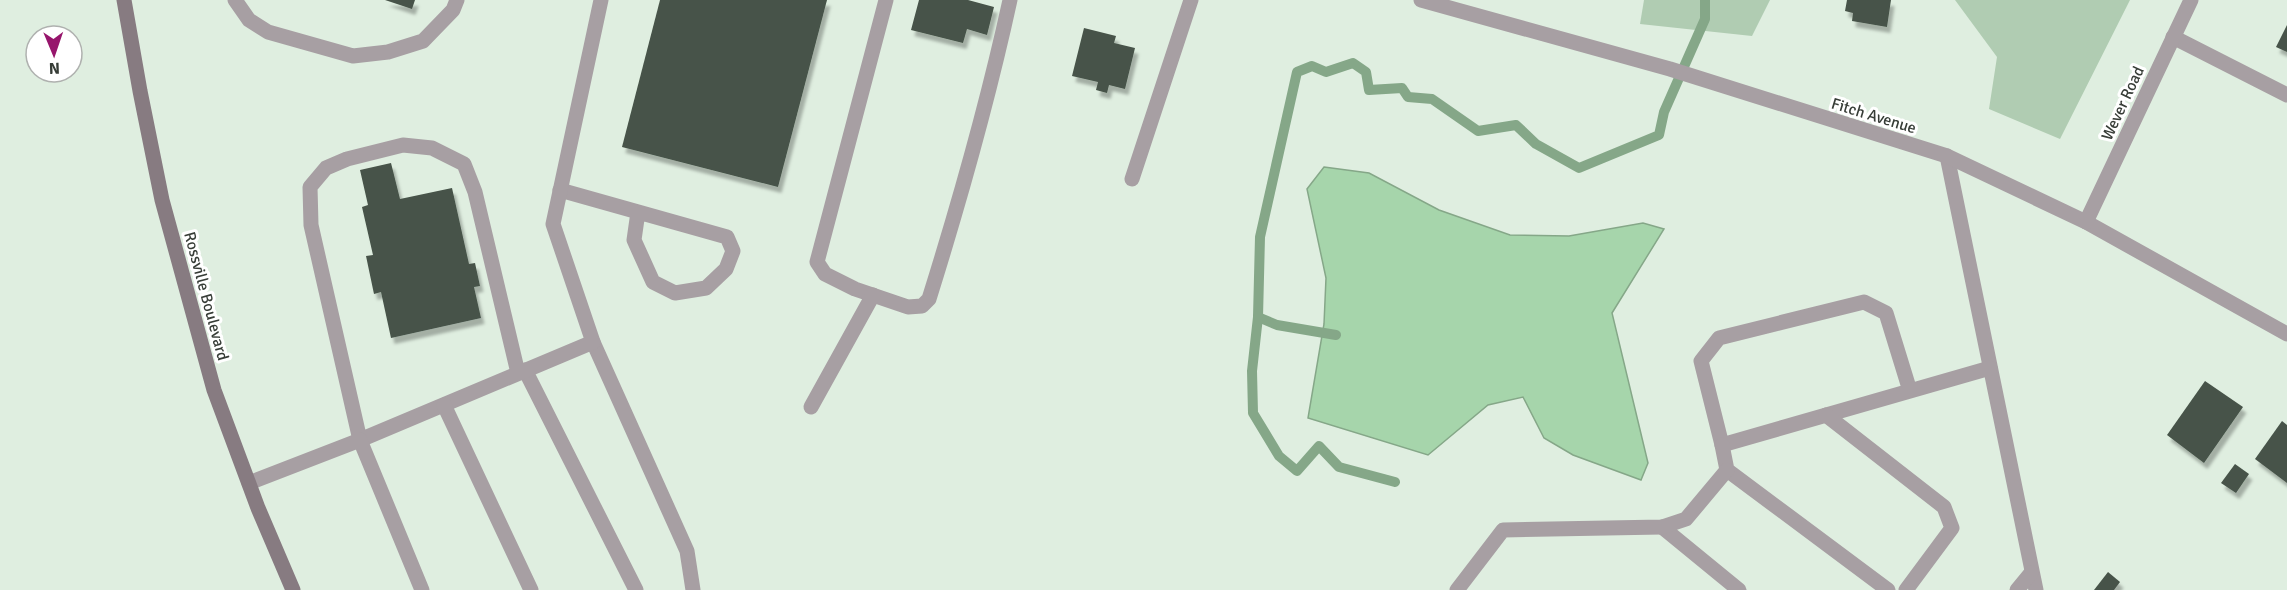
<svg xmlns="http://www.w3.org/2000/svg" width="2287" height="590" font-family="Signika,sans-serif">
<style>
.green{fill:#b0ccb2}
.water{fill:#a6d5ab;stroke:#85a788;stroke-width:1.5}
.lines{fill:none;stroke-linecap:round;stroke-linejoin:round}
.stream{stroke:#85a788;stroke-width:10}
.building{fill:#465348;filter:url(#shadow)}
.lane{stroke:#a79fa3;stroke-width:15}
.street{stroke:#a79fa3;stroke-width:15}
.secondary{stroke:#877b81;stroke-width:15}
.labels{text-anchor:middle;stroke-width:6;stroke-linejoin:round;paint-order:stroke}
.street-label{font-size:16px;fill:#373d37;stroke:#fff}
</style>
<defs>
<filter id="shadow"><feDropShadow dx="3.5" dy="6" stdDeviation="1.5" flood-color="#0004"/></filter>
</defs>
<rect width="100%" height="100%" fill="#dfeee0"/>
<!-- green -->
<g class="green">
<path d="M1644,0h126l-18,36 -112,-12z"/>
<path d="M1955,0h175l-70,139 -71,-30 8,-52z"/>
</g>
<!-- water -->
<path class="water" d="M1324,167l45,6 70,37 71,25 59,1 74,-13 21,6 -52,84 36,150 -7,17 -68,-25 -29,-17 -21,-41 -35,8 -60,50 -120,-37 16,-94 2,-46 -19,-89z"/>
<g class="lines">
<!-- stream -->
<g class="stream">
<path d="M1258,317l19,8 59,10"/>
<path d="M1395,482l-56,-15 -20,-21 -22,25 -18,-15 -26,-43 -1,-42 6,-54 2,-80 37,-165 15,-6 14,6 27,-9 13,9 3,18 33,-2 6,9 24,2 46,32 38,-6 20,19 43,24 80,-33 5,-23 41,-93v-19"/>
</g>
</g>
<!-- building -->
<g class="building">
<path d="M385,0h30l-3,9z"/>
<path d="M660,0h167l-49,187 -156,-40z"/>
<path d="M919,0h49l26,7 -7,28 -20,-6 -4,14 -52,-13z"/>
<path d="M1847,0h44l-4,27 -35,-6 1,-8 -8,-2z"/>
<path d="M2287,25v27l-11,-5z"/>
<path d="M1084,28l32,8 -2,7 21,5 -10,41 -16,-4 -2,8 -11,-3 2,-8 -26,-6z"/>
<path d="M391,163l9,36 52,-11 17,76 6,-1 5,23 -6,1 7,31 -90,20 -10,-46 -7,2 -8,-38 7,-1 -11,-48 6,-2 -8,-35z"/>
<path d="M2205,381l38,26 -39,56 -37,-28z"/>
<path d="M2282,421l5,4v58l-32,-24z"/>
<path d="M2235,464l14,10 -13,19 -15,-10z"/>
<path d="M2108,572l12,10 -6,8h-20z"/>
</g>
<g class="lines">
<!-- lane -->
<g class="lane">
<path d="M235,0l14,20 19,12 85,24 35,-4 35,-11 30,-31 4,-10"/>
<path d="M886,0l-69,262 8,12 30,15 53,18 14,-1 7,-7c31,-99 59,-198 81,-299"/>
<path d="M2173,37l114,58"/>
<path d="M1947,156l89,434"/>
<path d="M1132,179l59,-179"/>
<path d="M560,190l167,47 6,14 -7,18 -20,19 -31,5 -22,-11 -19,-42 4,-28"/>
<path d="M593,342l94,209 6,39"/>
<path d="M525,370l111,220"/>
<path d="M518,373l-43,-181 -11,-28 -32,-16 -29,-3 -56,14 -21,9 -16,19 1,38 49,215 233,-98 -40,-118 48,-224"/>
<path d="M1910,391l-24,-78 -22,-11 -145,36 -18,23 21,84c89,-26 179,-51 268,-77"/>
<path d="M444,405l87,185"/>
<path d="M811,407l62,-112"/>
<path d="M1826,415l118,92 8,21 -46,62"/>
<path d="M1722,445l5,25 161,120"/>
<path d="M249,483l111,-43 62,150"/>
<path d="M1662,527l77,63"/>
<path d="M1457,590l46,-60 159,-3 24,-8 41,-49"/>
<path d="M2017,590l14,-17"/>
</g>
<!-- street -->
<g class="street">
<path d="M1421,0l249,69 277,87 139,66 201,112"/>
<path d="M2086,222l105,-222"/>
</g>
<!-- secondary -->
<path class="secondary" d="M124,0l16,91 22,109 52,190 44,118 35,82"/>
</g>
<g class="labels">
<!-- street labels -->
<g class="street-label">
<text transform="translate(2122 103) rotate(-65)" y="6">Wever Road</text>
<text transform="translate(1874 115) rotate(17)" y="6">Fitch Avenue</text>
<text transform="translate(207 296) rotate(75)" y="6">Rossville Boulevard</text>
</g>
</g>
<!-- north arrow -->
<g transform="translate(54 54) rotate(178)"><circle r="28" fill="#ffffff" stroke="#afb1af" stroke-width="1.5"/>
<path d="M0-4.5L10 22L0 15L-10 22Z" fill="#97156c"/>
<text y="-9" font-size="16" font-weight="bold" text-anchor="middle" fill="#373d37">N</text>
</g>
</svg>
